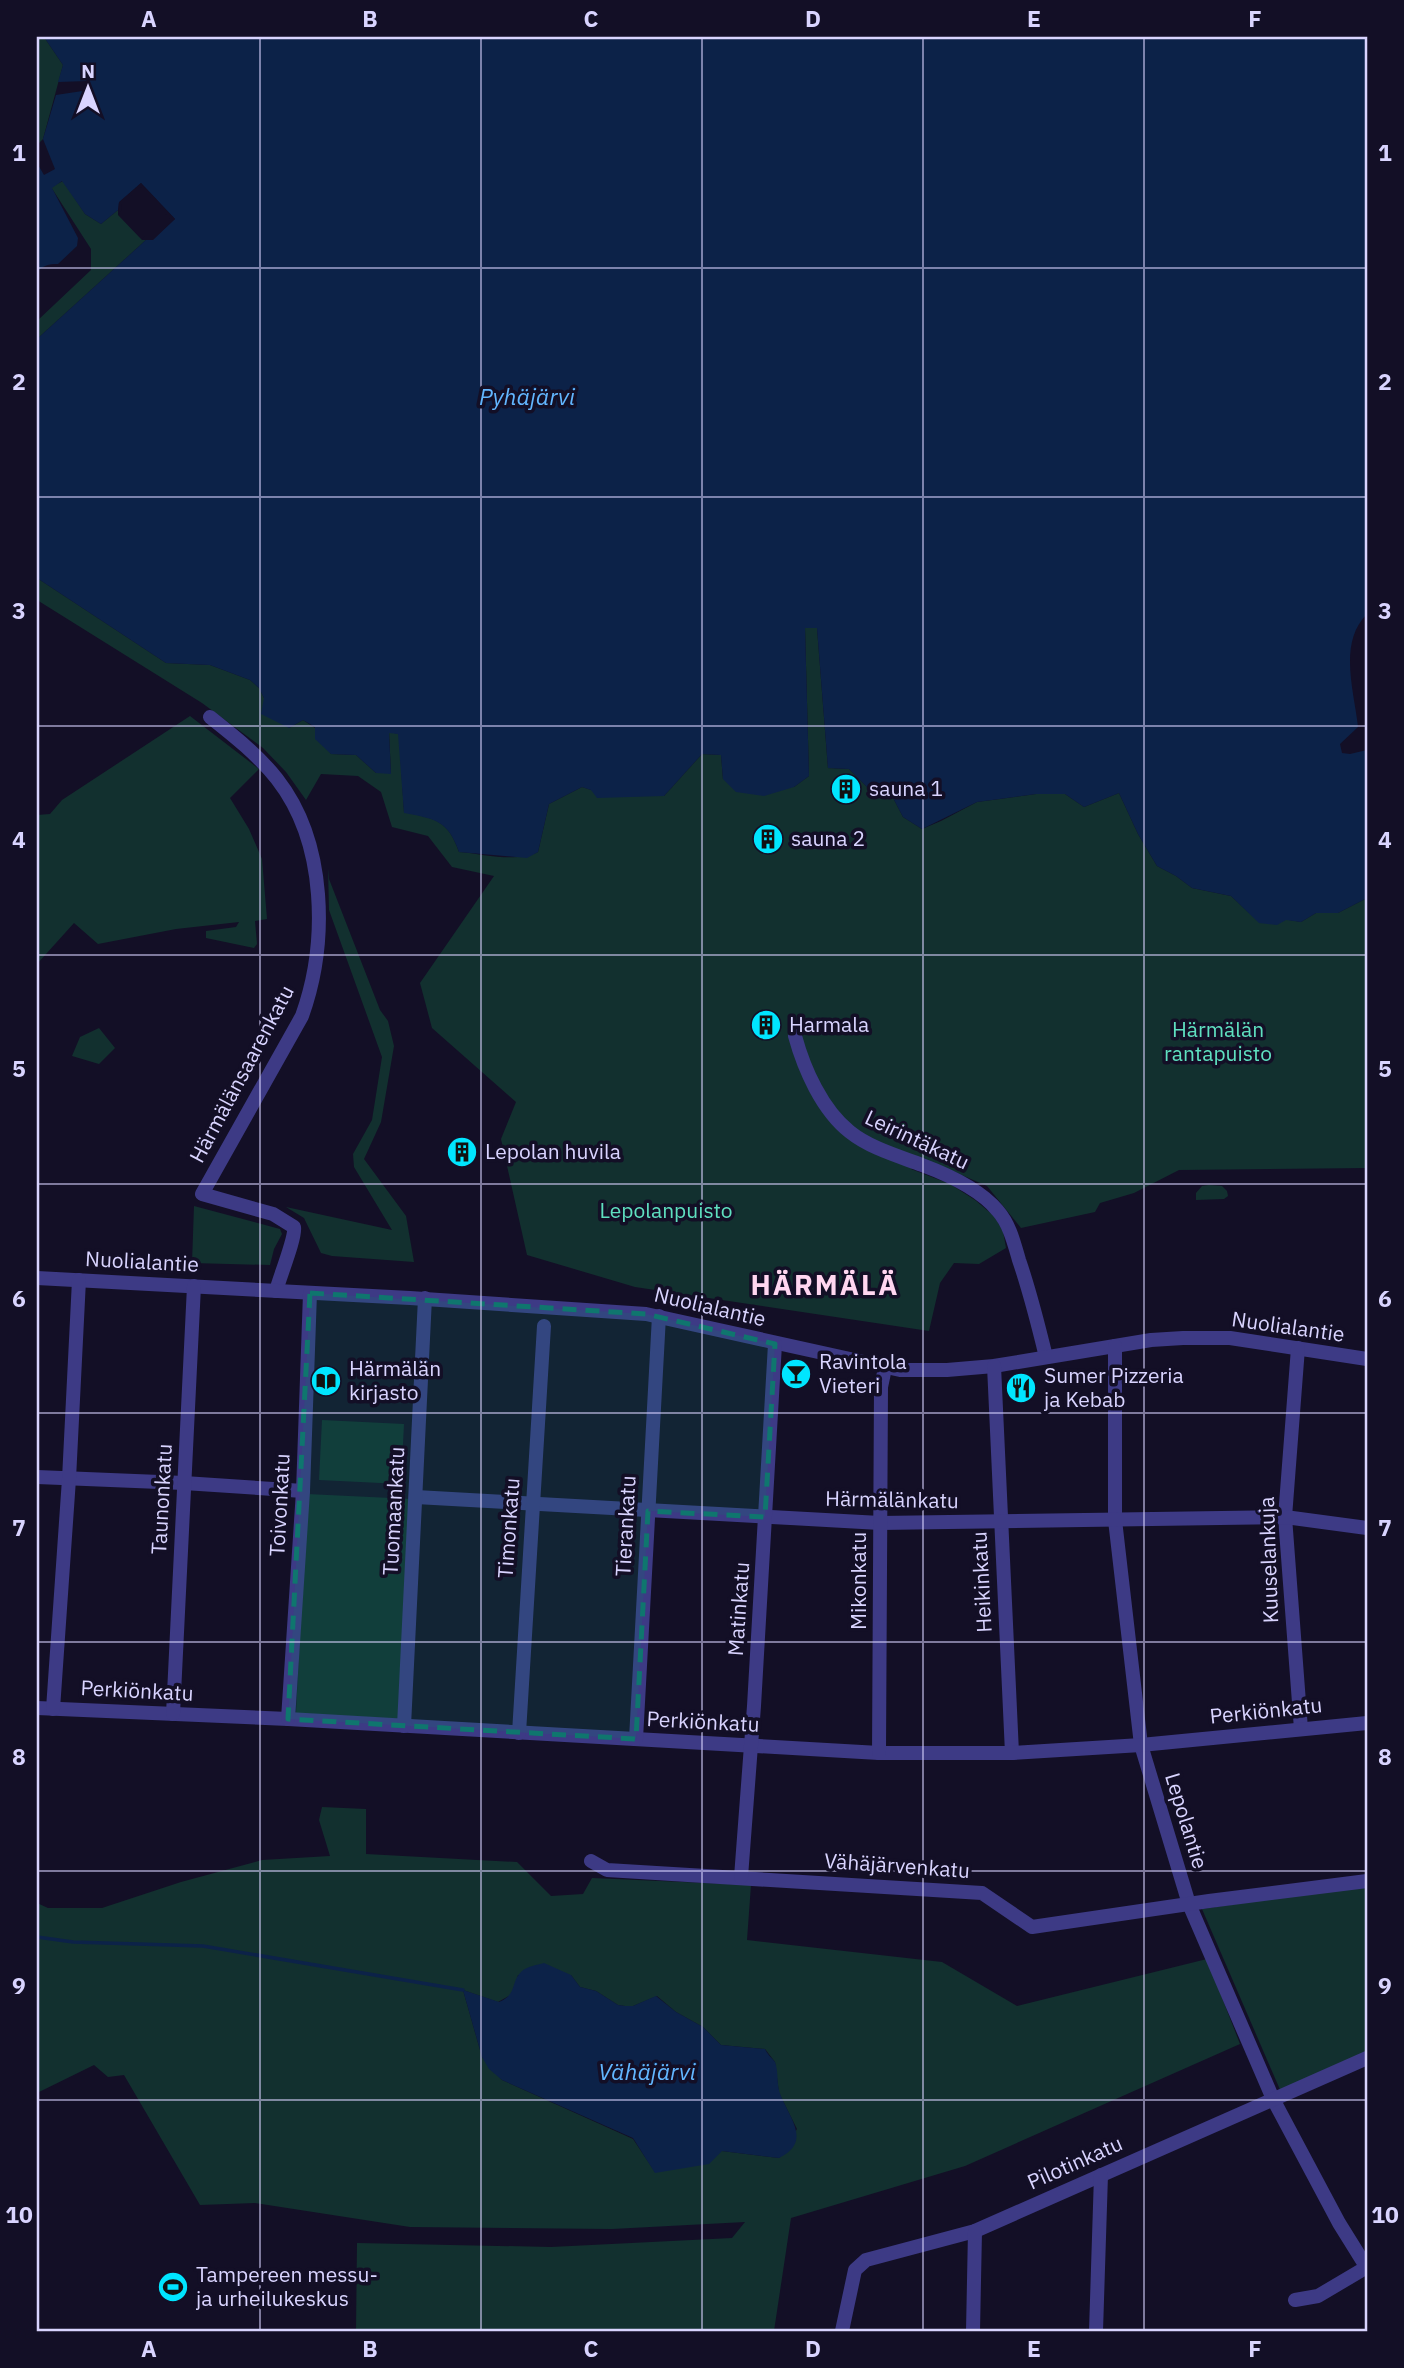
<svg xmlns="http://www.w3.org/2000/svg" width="1404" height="2368" font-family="'IBM Plex Sans',sans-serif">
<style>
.green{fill:#12302f;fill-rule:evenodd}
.water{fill:#0c2248}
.pier{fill:#130f26}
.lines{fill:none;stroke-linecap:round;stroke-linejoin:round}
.stream{stroke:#0c2248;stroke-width:3.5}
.minor{stroke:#3d3a85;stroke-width:14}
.marked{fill:#0f766e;fill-opacity:0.2;stroke:#0f766e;stroke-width:5;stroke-dasharray:14 9;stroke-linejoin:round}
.grid{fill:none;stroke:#d9d4ff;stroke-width:2;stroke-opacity:0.55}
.labels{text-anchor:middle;stroke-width:7;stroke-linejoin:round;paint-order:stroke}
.poi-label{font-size:21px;fill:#d9d4ff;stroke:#130f26;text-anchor:start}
.park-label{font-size:21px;fill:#5fe0c0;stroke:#130f26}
.street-label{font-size:21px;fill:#d9d4ff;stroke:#130f26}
.water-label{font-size:23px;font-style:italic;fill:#62b6ff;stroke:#130f26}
.district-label{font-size:28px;font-weight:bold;letter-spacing:2px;fill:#ffd6f0;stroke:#130f26}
.neatline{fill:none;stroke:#d9d4ff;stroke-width:2.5}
.grid-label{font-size:23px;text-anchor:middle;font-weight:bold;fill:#d9d4ff}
</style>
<rect width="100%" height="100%" fill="#130f26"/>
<!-- green -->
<g class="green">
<path d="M37,37h7l19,28 -20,74 -6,6z"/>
<path d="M63,181l22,33 16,10 17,-14v5l23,24h6l-110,100v-18l54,-51v-21l-40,-62z"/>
<path d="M37,578l129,85 44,2 40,15 9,8 5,10 25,30 14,-8 12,8 16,26 25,1 20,18h15l-2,-41 10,2 5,78c32,7 44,8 55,40 25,2 56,11 79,0l11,-48 33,-17 9,3 73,6 38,-42 19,1 2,24 71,8 15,-11 -4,-148h12l11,140 21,1 25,25 16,-2 13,25 19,12 19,-8 36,-19 59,-8h29l19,13 35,-14 19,41 19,32 19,10 16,12 39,8 18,17 52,9 15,-9h22l29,-15v270l-188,2 -45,23 -34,10 -5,9 -74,16 -34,-42 -53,-23 -23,6 39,15 25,16 19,16 9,15 3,17 -27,16 -25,-1 -14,20 -11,48 -294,-44 -108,-32 -26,-116 15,-37 -84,-74 -12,-45 74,-107 -42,-9 -24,-31 -36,-9 -11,-35 -23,-16 -37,-2 -15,26 -20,-28 -23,-24 -61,-45 -165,-103z"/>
<path d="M190,716l69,53 -29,29 19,31 13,30 5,60 -12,2 2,23 -3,4 -48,-10v-7l30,-4 3,-5 -63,7 -78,15 -24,-21 -37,41v-149l13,-1 12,-14z"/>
<path d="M328,868l1,11 51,131 8,11 6,25 -13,76 -17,37 42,57 8,46 -82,-6 -11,-3 -17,-35 -18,-11 106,23 -38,-63 -1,-13 19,-34 10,-63 -53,-147z"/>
<path d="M99,1028l16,20 -16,16 -27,-8 8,-19z"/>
<path d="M1209,1185l13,1 5,5 1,5 -4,3 -28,1v-7l6,-7z"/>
<path d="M194,1206l86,23 2,5 -8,15 -4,16 -78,-2z"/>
<path d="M322,1420l82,4 -3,60 -82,-4z"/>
<path d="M307,1494l105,5 -12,220 -104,-6z"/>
<path d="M322,1807l44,2v45l151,8 34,34 32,-2 9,-16 159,7 -4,55 195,22 75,44 190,-47 33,85 -275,122 -174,52 -17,113h-418l1,-88 194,4 181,-9 13,-16 -133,7 -202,-2 -155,-24 -55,2 -76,-130 -16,2 -14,-12 -57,28v-190l11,5h54l79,-26 81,-22 68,-4 -11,-36zM518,1975h53l9,12 16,4 22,14 7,1h8l24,-10 19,16 27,15 18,18 44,4 10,13 4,31 18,36 -18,29 -57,-7 -67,21 -22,-33 -131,-59 -20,-23 -19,-67 35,12 14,-8z"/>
<path d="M1367,1885v169l-86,38 -79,-183z"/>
</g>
<!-- water -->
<g class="water">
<path d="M44,37h1323v577c-29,29 -13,76 -9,113l-18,17 2,9 8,1 17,-4v148l-29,15h-22l-15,9 -15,-2 -9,5 -18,-2 -28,-27 -39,-8 -16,-12 -19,-10 -19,-32 -19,-41 -35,14 -19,-13h-29l-59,8 -55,27 -19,-12 -13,-25 -16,2 -25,-25 -21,-1 -11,-140h-12l4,148 -15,11 -30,9 -28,-4 -13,-13 -2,-24 -19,-1 -38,42 -67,2 -6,-8 -9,-3 -33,17 -11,48 -11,6 -68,-6c-11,-32 -24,-33 -55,-39l-6,-79 -9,-1 2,41 -15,-1 -20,-18 -25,-1 -16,-15v-12l-12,-7 -14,8 -28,-14 3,-16 -5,-10 -9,-8 -40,-15 -44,-2 -129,-85v-239l110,-100h6l22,-20 -34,-36 -22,19 -1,8 -17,14 -16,-10 -23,-33 -10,7 26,50 -1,8 -19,18c-10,0 -14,1 -21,8v10v-119l7,12 11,-6 -12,-30 13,-44 33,-5 -2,-9 -29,1 5,-17z"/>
<path d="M544,1963l27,12 9,12 16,4 22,14 7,1h8l23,-10 20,16 27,15 18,18 44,4c2,5 7,9 10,13 4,10 1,24 6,34 9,23 31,46 -2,62l-57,-7 -13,13 -54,9 -22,-35 -131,-58 -13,-11 -7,-12 -19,-67 36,12c19,-8 11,-20 23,-31 6,-5 15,-6 22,-8z"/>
</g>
<!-- pier -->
<path class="pier" d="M141,183l34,36 -22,21h-12l4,-4h7l18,-17 -29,-32 -19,17 -1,7 -3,4 1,-12z"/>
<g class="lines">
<!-- stream -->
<path class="stream" d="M37,1937l36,5 130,4 260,44"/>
<!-- minor -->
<g class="minor">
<path d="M210,717c24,19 48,38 67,62 50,64 51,164 25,237l-100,178 71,20 21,13c2,10 -14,49 -18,64"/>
<path d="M795,1036c9,33 27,74 55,96 20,16 48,24 72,33 27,10 58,24 76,46 12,14 16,32 21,49 11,32 19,64 27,97"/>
<path d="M37,1278l373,20 236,16 254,56h47l47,-4 157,-26 32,-2h47l137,21"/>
<path d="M1115,1346v174l26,225 48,159 84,195 66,124 28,45"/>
<path d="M1298,1348l-13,169 16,212"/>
<path d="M994,1366l18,387"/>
<path d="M37,1477l147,6 119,8"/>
<path d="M416,1497l464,26 405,-6 82,11"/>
<path d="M37,1708l251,11 591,34h133l129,-8 226,-22"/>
<path d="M53,1709l16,-230 10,-199"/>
<path d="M173,1714l21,-428"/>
<path d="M288,1719l15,-228 7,-198"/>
<path d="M404,1726l21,-428"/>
<path d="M519,1733l25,-407"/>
<path d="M636,1739l23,-423"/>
<path d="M879,1753l2,-366 4,-19"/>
<path d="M591,1861l16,9 375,23 50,34 177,-26 158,-20"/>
<path d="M741,1877l13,-171 21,-362"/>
<path d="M1295,2300l23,-4 49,-29"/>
<path d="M842,2331l13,-61 11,-10 109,-29 392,-173"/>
<path d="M973,2331l2,-100"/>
<path d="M1096,2331l5,-156"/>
</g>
</g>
<!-- marked area -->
<path class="marked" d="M310,1293l336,21 129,30 -10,173 -117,-6 -12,228 -348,-20z"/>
<!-- grid -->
<path class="grid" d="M260,37v2294M481,37v2294M702,37v2294M923,37v2294M1144,37v2294M37,268h1330M37,497h1330M37,726h1330M37,955h1330M37,1184h1330M37,1413h1330M37,1642h1330M37,1871h1330M37,2100h1330"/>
<!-- icons -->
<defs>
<g id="building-disc" transform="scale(1.575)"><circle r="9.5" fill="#00e5ff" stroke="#130f26"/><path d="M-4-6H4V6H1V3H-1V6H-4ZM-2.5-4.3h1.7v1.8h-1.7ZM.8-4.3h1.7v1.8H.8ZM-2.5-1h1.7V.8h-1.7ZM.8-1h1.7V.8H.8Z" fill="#111"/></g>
<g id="bar-disc" transform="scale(1.575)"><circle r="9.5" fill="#00e5ff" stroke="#130f26"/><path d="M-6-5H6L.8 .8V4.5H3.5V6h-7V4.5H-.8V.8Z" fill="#111"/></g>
<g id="library-disc" transform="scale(1.575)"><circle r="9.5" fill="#00e5ff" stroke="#130f26"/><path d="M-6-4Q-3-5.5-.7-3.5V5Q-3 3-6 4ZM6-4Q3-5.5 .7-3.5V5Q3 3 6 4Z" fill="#111"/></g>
<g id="restaurant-disc" transform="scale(1.575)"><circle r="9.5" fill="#00e5ff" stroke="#130f26"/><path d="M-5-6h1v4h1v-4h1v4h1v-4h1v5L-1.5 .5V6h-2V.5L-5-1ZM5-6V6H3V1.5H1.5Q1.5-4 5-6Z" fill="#111"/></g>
<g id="stadium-disc" transform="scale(1.575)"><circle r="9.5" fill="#00e5ff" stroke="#130f26"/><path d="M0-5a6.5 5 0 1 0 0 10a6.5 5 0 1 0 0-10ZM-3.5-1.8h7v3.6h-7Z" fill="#111"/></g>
</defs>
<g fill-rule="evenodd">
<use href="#building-disc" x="846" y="789"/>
<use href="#building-disc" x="768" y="839"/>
<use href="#building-disc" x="766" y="1025"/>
<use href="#building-disc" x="462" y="1152"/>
<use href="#bar-disc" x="796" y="1374"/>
<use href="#library-disc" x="326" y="1381"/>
<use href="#restaurant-disc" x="1021" y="1388"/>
<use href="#stadium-disc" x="173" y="2287"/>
</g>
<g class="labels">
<!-- poi labels -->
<g class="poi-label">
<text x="869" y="796">sauna 1</text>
<text x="791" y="846">sauna 2</text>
<text x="789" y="1032">Harmala</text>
<text x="485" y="1159">Lepolan huvila</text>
<text x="819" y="1369">Ravintola<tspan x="819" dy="24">Vieteri</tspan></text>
<text x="349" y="1376">Härmälän<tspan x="349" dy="24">kirjasto</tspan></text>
<text x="1044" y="1383">Sumer Pizzeria<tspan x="1044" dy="24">ja Kebab</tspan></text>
<text x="196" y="2282">Tampereen messu-<tspan x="196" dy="24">ja urheilukeskus</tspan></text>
</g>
<!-- park labels -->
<g class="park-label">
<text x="1218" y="1037">Härmälän<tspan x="1218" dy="24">rantapuisto</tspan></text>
<text x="666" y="1218">Lepolanpuisto</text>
</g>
<!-- street labels -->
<g class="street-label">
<text transform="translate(242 1074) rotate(-62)" y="7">Härmälänsaarenkatu</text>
<text transform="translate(917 1140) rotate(25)" y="7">Leirintäkatu</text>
<text transform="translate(142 1262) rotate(3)" y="7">Nuolialantie</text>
<text transform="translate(710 1307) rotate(13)" y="7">Nuolialantie</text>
<text transform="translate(1288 1327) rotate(8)" y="7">Nuolialantie</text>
<text transform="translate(162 1499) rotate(-87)" y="7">Taunonkatu</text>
<text transform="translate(892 1500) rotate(1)" y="7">Härmälänkatu</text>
<text transform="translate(280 1505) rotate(-87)" y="7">Toivonkatu</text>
<text transform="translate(394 1511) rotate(-87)" y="7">Tuomaankatu</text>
<text transform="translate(626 1526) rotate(-87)" y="7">Tierankatu</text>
<text transform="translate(509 1528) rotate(-86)" y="7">Timonkatu</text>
<text transform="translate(1269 1560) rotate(-92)" y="7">Kuuselankuja</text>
<text transform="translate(859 1581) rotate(-90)" y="7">Mikonkatu</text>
<text transform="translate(982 1582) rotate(-93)" y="7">Heikinkatu</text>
<text transform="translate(739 1609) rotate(-86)" y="7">Matinkatu</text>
<text transform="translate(137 1691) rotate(3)" y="7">Perkiönkatu</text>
<text transform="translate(1266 1711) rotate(-6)" y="7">Perkiönkatu</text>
<text transform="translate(703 1722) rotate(3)" y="7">Perkiönkatu</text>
<text transform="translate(1186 1821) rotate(73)" y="7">Lepolantie</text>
<text transform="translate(897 1866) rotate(4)" y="7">Vähäjärvenkatu</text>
<text transform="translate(1075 2163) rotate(-24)" y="7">Pilotinkatu</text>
</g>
<!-- water labels -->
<g class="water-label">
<text x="527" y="405">Pyhäjärvi</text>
<text x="647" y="2080">Vähäjärvi</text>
</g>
<!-- district labels -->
<g class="district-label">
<text x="825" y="1295">HÄRMÄLÄ</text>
</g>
</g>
<!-- border -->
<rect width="1404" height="2368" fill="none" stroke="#130f26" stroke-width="77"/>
<!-- north arrow -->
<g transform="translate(88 88)" stroke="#130f26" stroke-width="5" paint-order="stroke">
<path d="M0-5L12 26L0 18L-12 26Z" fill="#d9d4ff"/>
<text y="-10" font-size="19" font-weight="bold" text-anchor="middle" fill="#d9d4ff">N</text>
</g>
<rect x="38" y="38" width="1328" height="2292" class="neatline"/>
<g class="grid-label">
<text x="149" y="27">A</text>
<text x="370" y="27">B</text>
<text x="591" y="27">C</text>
<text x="813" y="27">D</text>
<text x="1034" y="27">E</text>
<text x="1255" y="27">F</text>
<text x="19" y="161">1</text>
<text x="1385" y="161">1</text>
<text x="19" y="390">2</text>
<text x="1385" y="390">2</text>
<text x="19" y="619">3</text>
<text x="1385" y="619">3</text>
<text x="19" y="848">4</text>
<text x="1385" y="848">4</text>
<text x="19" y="1077">5</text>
<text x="1385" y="1077">5</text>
<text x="19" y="1307">6</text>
<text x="1385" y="1307">6</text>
<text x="19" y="1536">7</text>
<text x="1385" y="1536">7</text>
<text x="19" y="1765">8</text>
<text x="1385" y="1765">8</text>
<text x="19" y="1994">9</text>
<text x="1385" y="1994">9</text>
<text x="19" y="2223">10</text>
<text x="1385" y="2223">10</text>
<text x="149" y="2357">A</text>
<text x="370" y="2357">B</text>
<text x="591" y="2357">C</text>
<text x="813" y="2357">D</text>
<text x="1034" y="2357">E</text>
<text x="1255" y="2357">F</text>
</g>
</svg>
